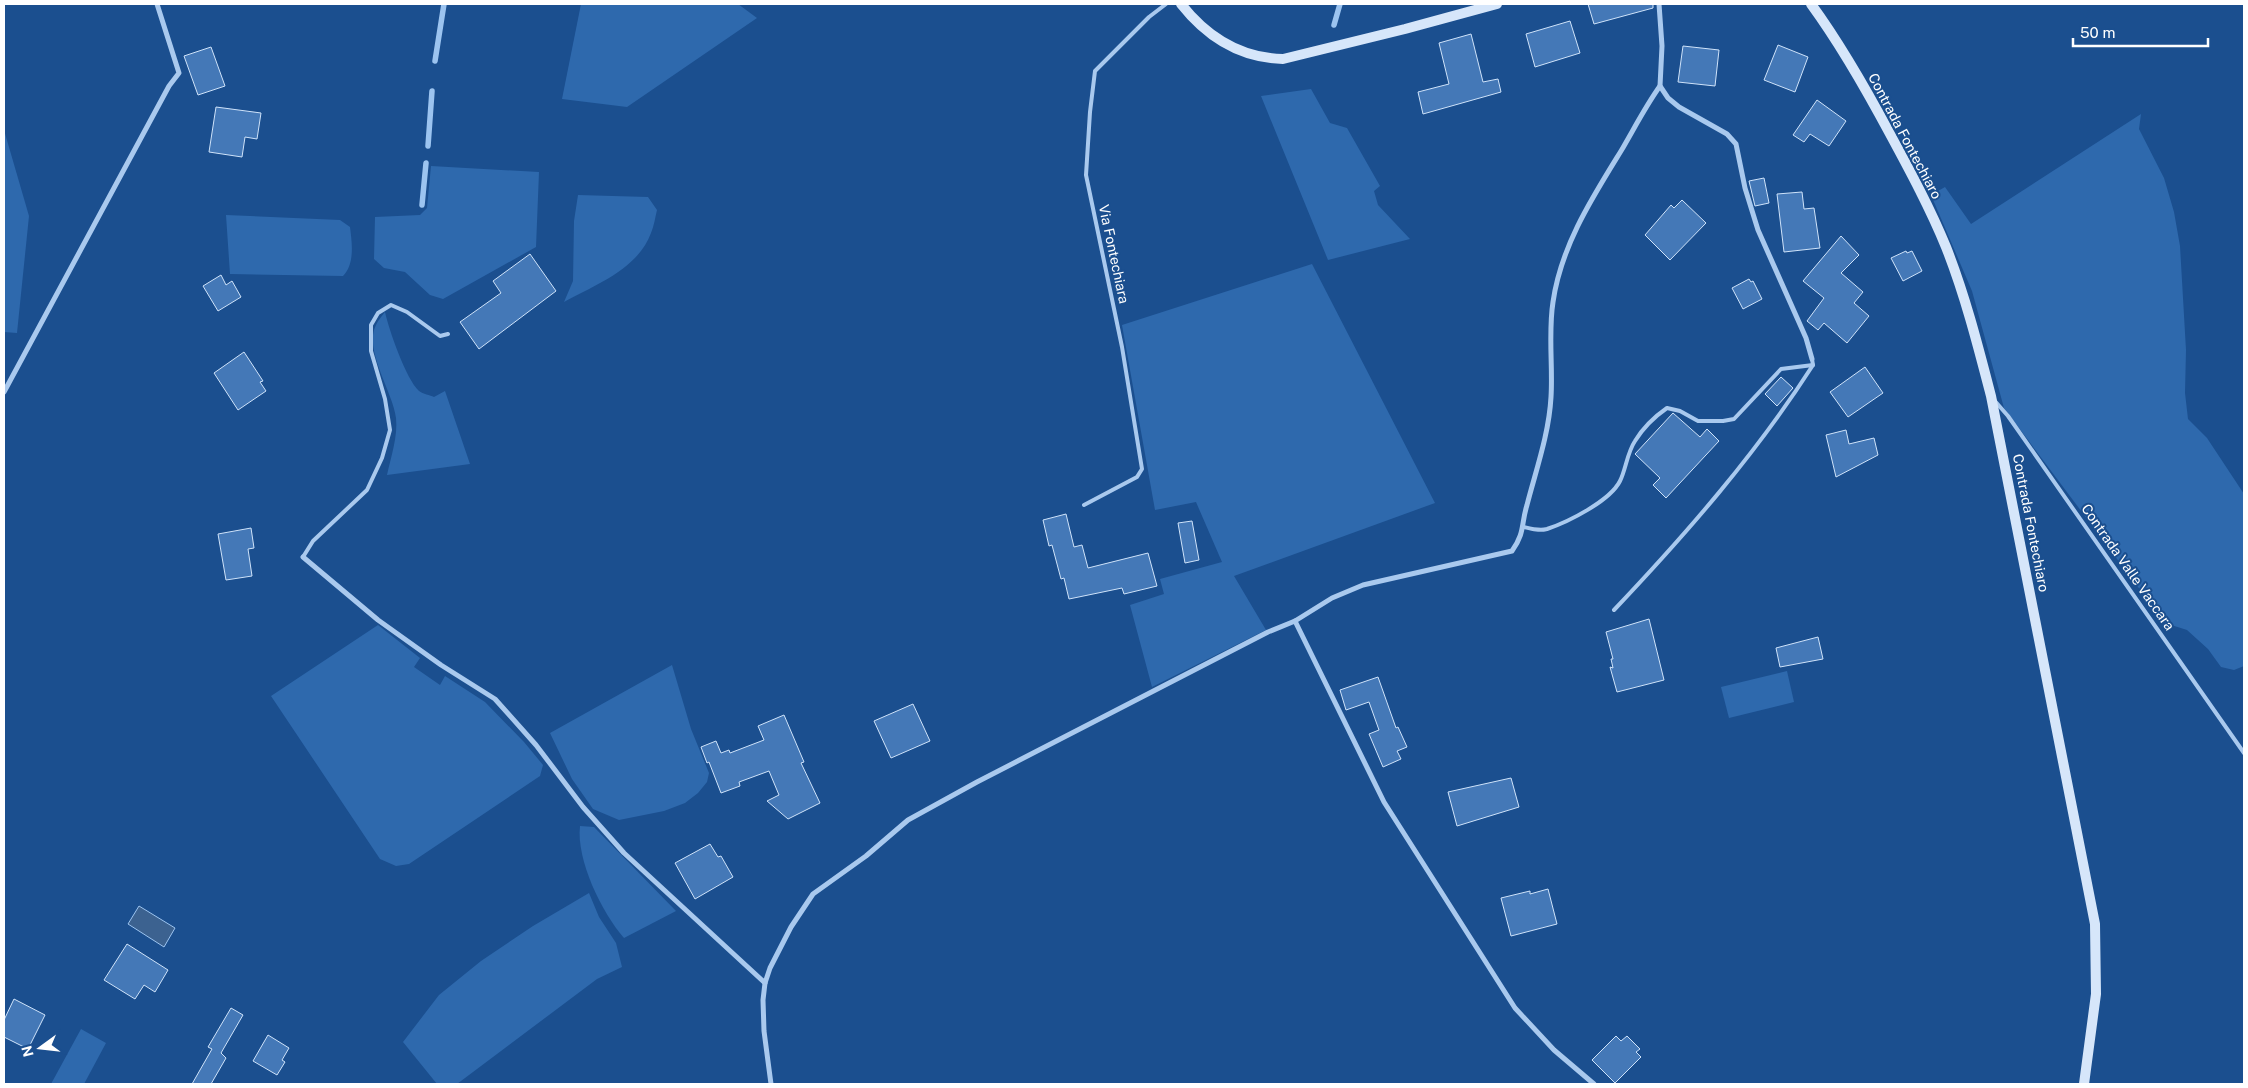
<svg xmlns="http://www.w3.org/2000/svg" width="2248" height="1088" font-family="'Public Sans',sans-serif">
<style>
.green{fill:#2e69ad}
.water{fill:#3c6290;stroke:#9cc4f0}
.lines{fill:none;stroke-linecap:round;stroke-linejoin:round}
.stream{stroke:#9cc4f0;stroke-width:5.5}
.building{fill:#4478b7;stroke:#cfe3fa}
.lane{stroke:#a9c9ee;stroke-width:4}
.street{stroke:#a9c9ee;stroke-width:5}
.secondary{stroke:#d6e6fa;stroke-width:10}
.labels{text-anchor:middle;stroke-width:4;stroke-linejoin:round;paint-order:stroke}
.street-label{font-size:14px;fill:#fff;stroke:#1b4f8f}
</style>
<rect width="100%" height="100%" fill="#1b4f8f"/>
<!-- green -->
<g class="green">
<path d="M581,4h157l19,14 -130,89 -65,-8z"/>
<path d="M1311,89l19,34 17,5 33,58 -6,5 4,14 32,34 -82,21 -67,-164z"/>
<path d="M2141,114l-2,15 25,49 10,34 6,34 6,104 -1,43 3,26 19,19 37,56v172l-10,4 -13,-3 -13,-18 -21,-19 -22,-7 -161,-215 -32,-117 -41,-96 14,-8 26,37z"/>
<path d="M4,130l25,86 -12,117 -13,-1z"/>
<path d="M431,166l108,6 -3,75 -93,52 -13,-4 -25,-23 -21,-4 -10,-9 1,-42 45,-2 7,-7z"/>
<path d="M578,195l70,2 9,13c-2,8 -3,16 -6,23 -13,36 -56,52 -87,69l9,-21 1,-60z"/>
<path d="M226,215l114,5 10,7c2,16 5,37 -7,49l-113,-2z"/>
<path d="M1312,264l123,239 -201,73 32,54 -114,57 -22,-82 34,-11 -4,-15 62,-17 -26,-60 -41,8 -33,-185z"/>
<path d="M385,312c4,18 21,67 34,79 4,3 11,4 15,6l11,-6 25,73 -83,11c4,-18 11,-39 9,-57 -3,-26 -33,-69 -20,-93 2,-5 6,-9 9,-13z"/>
<path d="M378,625l42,33 -6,9 26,18 5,-9 40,26 39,40 19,23 -3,11 -131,88 -13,2 -16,-7 -109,-163z"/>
<path d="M672,665l19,64 18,44 -2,9 -9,11 -13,10 -21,8 -45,9 -26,-11 -21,-30 -22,-46z"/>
<path d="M1787,671l7,31 -65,16 -8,-31z"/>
<path d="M580,826l14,1 82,84 -52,27c-22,-25 -48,-78 -44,-112z"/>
<path d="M589,893l10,24 17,26 6,24 -25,12 -140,105h-20l-34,-42 36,-47 42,-34 52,-35z"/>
<path d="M81,1029l25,14 -22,41h-33z"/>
</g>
<!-- water -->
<path class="water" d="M139,906l36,22 -11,19 -36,-23z"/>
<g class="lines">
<!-- stream -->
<g class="stream">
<path d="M1334,25l6,-21"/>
<path d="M435,61l9,-57"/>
<path d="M428,146l4,-55"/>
<path d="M422,205l4,-42"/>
</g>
</g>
<!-- building -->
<g class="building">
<path d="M1588,4h65v4l-59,16z"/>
<path d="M1570,21l10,32 -45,14 -9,-33z"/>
<path d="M1471,34l12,48 15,-3 3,13 -78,22 -5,-22 31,-8 -10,-41z"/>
<path d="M1778,45l30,12 -13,35 -31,-12z"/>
<path d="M1683,46l36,4 -4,36 -37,-4z"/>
<path d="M211,47l14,39 -27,9 -14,-39z"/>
<path d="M1817,100l29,21 -17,25 -19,-12 -6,8 -11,-7z"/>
<path d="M216,107l45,6 -4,26 -12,-2 -3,20 -33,-5z"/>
<path d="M1764,178l5,25 -14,3 -6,-25z"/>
<path d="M1802,192l2,17 10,-1 6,40 -36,4 -7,-58z"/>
<path d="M1682,200l24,23 -36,37 -25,-25 26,-30 3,3z"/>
<path d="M1841,236l18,19 -18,18 22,19 -9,11 15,13 -22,27 -23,-20 -6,7 -11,-9 17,-23 -21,-17z"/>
<path d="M1906,251l1,2 5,-2 10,20 -19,10 -12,-23z"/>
<path d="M530,254l26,37 -77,58 -19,-27 41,-29 -8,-12z"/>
<path d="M221,275l5,10 6,-4 9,16 -23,14 -15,-25z"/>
<path d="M1749,279l2,3 2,-1 9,18 -19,10 -11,-21z"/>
<path d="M244,352l19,29 -3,1 6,9 -28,19 -24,-37z"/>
<path d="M1865,367l18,26 -35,24 -18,-25z"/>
<path d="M1781,377l12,11 -16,18 -12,-12z"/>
<path d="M1673,413l27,24 7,-8 12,12 -53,57 -13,-13 7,-7 -25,-24z"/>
<path d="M1846,430l3,14 25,-6 4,17 -42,22 -10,-42z"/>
<path d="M1066,514l8,33 8,-2 6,23 60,-15 9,33 -33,8 -2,-6 -53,11 -5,-21 -3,1 -9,-34 -3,1 -6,-26z"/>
<path d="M1192,521l7,39 -14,3 -7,-40z"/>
<path d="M251,528l3,20 -6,1 4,27 -26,4 -8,-46z"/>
<path d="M1649,619l15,61 -47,12 -7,-25 3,1 -2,-9h2l-7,-27z"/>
<path d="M1818,637l5,22 -43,8 -4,-19z"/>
<path d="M1378,677l18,51 2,-1 9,20 -10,4 4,8 -18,8 -14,-33 10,-4 -10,-28 -23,8 -6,-20z"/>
<path d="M913,704l17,37 -39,17 -17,-37z"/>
<path d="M784,715l20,47 -3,1 19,40 -32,16 -21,-18 12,-6 -10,-24 -30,11 1,4 -19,7 -12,-31 -2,1 -6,-16 15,-6 5,12 8,-3 1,3 34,-13 -6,-14z"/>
<path d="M1511,778l8,29 -62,19 -9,-34z"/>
<path d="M710,844l8,13 3,-1 12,21 -38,22 -20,-36z"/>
<path d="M1548,889l9,35 -46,12 -10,-38 29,-7v3z"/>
<path d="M127,944l41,26 -13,22 -11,-7 -9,14 -31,-19z"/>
<path d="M14,999l31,16 -17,34 -24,-12v-17z"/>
<path d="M231,1008l12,7 -22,38 5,5 -15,26h-19l20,-35 -4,-2z"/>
<path d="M268,1035l21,13 -7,12 3,2 -8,13 -24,-14z"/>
<path d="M1616,1036l5,5 6,-5 13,13 -4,3 5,5 -26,26 -23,-23z"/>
</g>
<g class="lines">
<!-- lane -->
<g class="lane">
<path d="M1994,400l14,16 236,337"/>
<path d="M1084,505l53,-28 5,-8 -20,-122 -36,-172 4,-63 5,-41 54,-54 17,-13"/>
<path d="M1524,527c8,2 15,4 23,2 21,-7 63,-28 73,-48 6,-12 7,-28 15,-40 8,-13 19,-24 32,-33l13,3 18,10h25l11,-2 47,-50 32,-4"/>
<path d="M303,557l10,-16 54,-51 15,-32 8,-28 -5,-31 -14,-48v-26l7,-12 13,-8 16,7 33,24 8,-2"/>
<path d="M1614,610c72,-76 142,-156 199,-245l-1,-6"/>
</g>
<!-- street -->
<g class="street">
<path d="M1659,4l3,42 -2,40 8,12 11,9 48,27 9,10 9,44 13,42 48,108 6,21"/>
<path d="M4,392l165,-306 10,-13 -22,-69"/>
<path d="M303,557l75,63 63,45 54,34 41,46 47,62 41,46 141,130"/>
<path d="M1295,621l89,181 131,206 39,42 40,34"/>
<path d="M771,1084l-7,-53 -1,-31 2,-17 5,-15 21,-41 22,-33 53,-38 42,-36 69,-38 291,-150 27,-11 37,-23 31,-13 149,-34c13,-18 9,-27 15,-46 9,-35 22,-71 24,-108 2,-31 -3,-64 2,-95 8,-56 39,-104 68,-151 13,-22 24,-44 39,-65"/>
</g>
<!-- secondary -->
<g class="secondary">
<path d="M1181,4c26,33 59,54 102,55l122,-30 92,-25"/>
<path d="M1811,4c30,41 55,85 79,130 20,37 40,74 56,113 19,48 32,99 45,149l104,528 1,70 -12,90"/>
</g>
</g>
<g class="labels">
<!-- street labels -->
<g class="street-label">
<text transform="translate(1905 136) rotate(62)" y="5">Contrada Fontechiaro</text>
<text transform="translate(1114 254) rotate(78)" y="5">Via Fontechiara</text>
<text transform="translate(2031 523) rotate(79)" y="5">Contrada Fontechiaro</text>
<text transform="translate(2128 567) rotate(55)" y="5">Contrada Valle Vaccara</text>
</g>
</g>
<!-- border -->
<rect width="2248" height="1088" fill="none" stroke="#ffffff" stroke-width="10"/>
<!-- north arrow -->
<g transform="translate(40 1048) rotate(255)" stroke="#1b4f8f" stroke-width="4" paint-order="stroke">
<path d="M0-4L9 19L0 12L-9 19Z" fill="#ffffff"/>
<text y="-8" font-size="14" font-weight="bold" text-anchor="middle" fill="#ffffff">N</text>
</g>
<!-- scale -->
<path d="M2073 38v8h135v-8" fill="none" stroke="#ffffff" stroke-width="2.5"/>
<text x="2080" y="38" font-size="15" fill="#ffffff" stroke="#1b4f8f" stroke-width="4" paint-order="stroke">50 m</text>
</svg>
